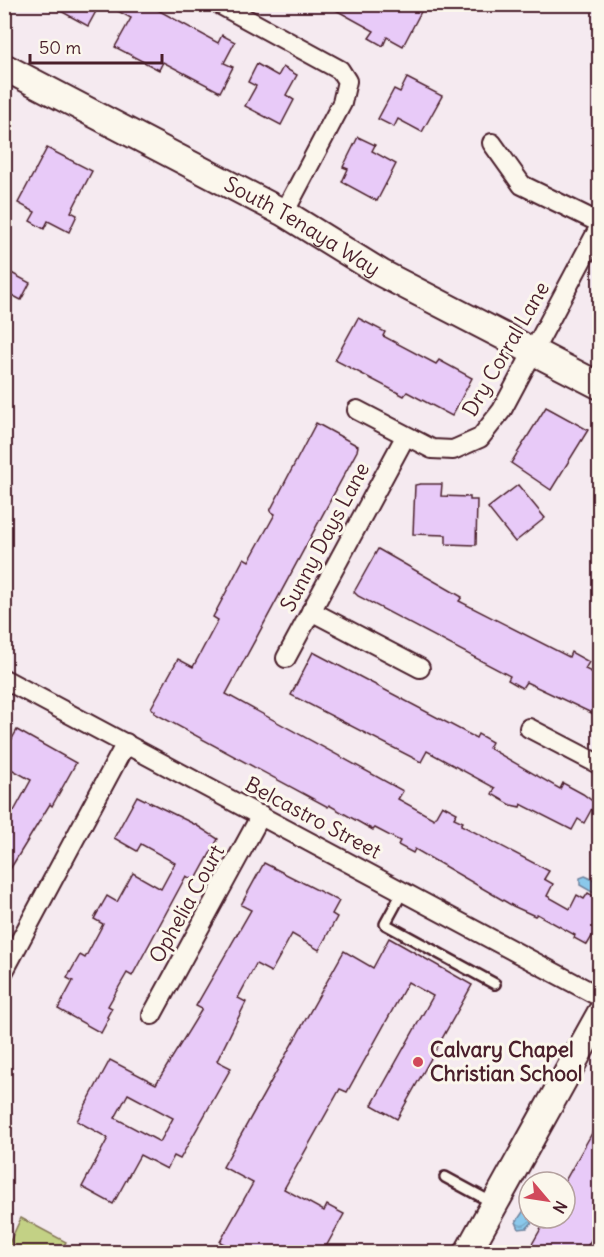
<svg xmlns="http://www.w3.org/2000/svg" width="604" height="1257" font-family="Delius,sans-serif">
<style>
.garden{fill:#c3d185;stroke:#867858;stroke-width:1.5}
.water{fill:url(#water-waves);stroke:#70849e;stroke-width:1.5}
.building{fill:#e8caf8;stroke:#4a1f2b;stroke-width:1.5;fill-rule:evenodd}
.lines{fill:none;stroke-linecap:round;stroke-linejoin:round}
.lane-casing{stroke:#4a1f2b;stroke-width:14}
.street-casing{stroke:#4a1f2b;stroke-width:22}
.secondary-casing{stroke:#4a1f2b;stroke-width:30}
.lane{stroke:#fbf7ec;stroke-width:9}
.street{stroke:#fbf7ec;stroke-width:18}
.secondary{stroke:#fbf7ec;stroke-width:26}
.poi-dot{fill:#d1495b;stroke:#fbf7ec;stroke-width:2}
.labels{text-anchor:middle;stroke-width:6;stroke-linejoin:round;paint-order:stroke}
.street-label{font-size:21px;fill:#4a1f2b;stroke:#fbf7ec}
.poi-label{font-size:21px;font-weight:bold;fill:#4a1f2b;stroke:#fbf7ec;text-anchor:start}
</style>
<defs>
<pattern id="water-waves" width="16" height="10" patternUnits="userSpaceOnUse" patternTransform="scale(1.5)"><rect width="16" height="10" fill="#8ac8eb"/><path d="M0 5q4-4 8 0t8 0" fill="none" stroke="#79abca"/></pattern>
</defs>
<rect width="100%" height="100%" fill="#f5eaf0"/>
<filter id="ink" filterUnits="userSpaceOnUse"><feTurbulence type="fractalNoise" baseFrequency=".0167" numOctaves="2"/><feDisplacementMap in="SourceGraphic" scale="12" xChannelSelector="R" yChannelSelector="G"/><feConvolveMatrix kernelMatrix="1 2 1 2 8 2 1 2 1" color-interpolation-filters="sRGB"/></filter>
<g filter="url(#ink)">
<!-- garden -->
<path class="garden" d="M21,1218l45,24 -6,10h-55z"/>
<!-- water -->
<g class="water">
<path d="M585,876l14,6v14l-19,-11v-7z"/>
<path d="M529,1203v15h7l-9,10 -8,1 -3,-7z"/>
</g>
<!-- building -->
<g class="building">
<path d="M48,4h52l-12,22z"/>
<path d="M105,4h42l71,39 4,-8 13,7 -11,21 9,4 -13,25 -57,-30 -4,8 -44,-23 16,-29z"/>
<path d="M325,4h100l-22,42 -16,-9 -4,9 -14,-8 5,-7z"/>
<path d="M257,64l21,12 5,-9 14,8 -11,20 8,5 -13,25 -36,-19 11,-20 -8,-4z"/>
<path d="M407,78l35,18 -20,36 -24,-13 -4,8 -16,-8 16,-30 6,3z"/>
<path d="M358,137l17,8 -3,6 24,13 -19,37 -35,-19 6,-13 -5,-2z"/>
<path d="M47,148l45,23 -21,41 6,3 -8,17 -21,-11 -4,8 -14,-8 5,-9 -17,-9z"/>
<path d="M4,269l26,14 -9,17 -17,-9z"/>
<path d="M358,318l27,14 -2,4 53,28 3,-4 33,18 -20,38 -45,-24 -3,4 -69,-36z"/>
<path d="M546,407l42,23 -37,60 -40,-27z"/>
<path d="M316,423l42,23 -1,5 -131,243 177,97 -5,8 36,20 8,-14 15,8 -3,5 9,4 -2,3 88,46 -5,8 9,5 -6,12 23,13 7,-14 7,4 4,-6 12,7v23l-13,22 -13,-7 1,-3 -38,-21 -2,2 -22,-10 -98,-57 -2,4 -15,-8 2,-4 -25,-13 -2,2 -44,-25 -1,2 -174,-94 1,-2 -4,-3 27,-49 15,8 25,-47 -5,-3 31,-59 5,3 26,-47 -5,-3z"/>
<path d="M420,484h22l-1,12 29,1v3h7l-1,45 -30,-1v-9l-33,-1 2,-49z"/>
<path d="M518,485l27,33 -30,24 -27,-34z"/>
<path d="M378,549l84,48 -3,4 110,56 2,-5 18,10 -4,7 15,7v41l-74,-35 -4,6 -14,-8 2,-4 -152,-80 -4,-4z"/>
<path d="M313,652l163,86 2,-4 14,8 -3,6 71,41 3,-6 20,11 12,9 -11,20 -6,-4 -6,11 -51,-26 -1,3 -9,-2 -19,-11 3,-6 -68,-37 -6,11 -130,-67z"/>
<path d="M17,730l59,33 -24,43 -2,-2 -46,75v-73l10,5 17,-31 -27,-15v-12z"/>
<path d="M137,796l59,29 22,14 -23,42 -9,-5 -54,100 -5,-3 -19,33 4,2 -5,9 2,1 -8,15 -43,-24 15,-28 -6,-3 13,-23 5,3 18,-34 -9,-5 13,-23 10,6 16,-29 28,16 14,-26 -34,-19 -4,7 -23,-13z"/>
<path d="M264,863l75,38 -7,13 5,3 -18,33 -27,-16 -21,38 -15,-8 -18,34 8,4 -29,59 14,7 -51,91 -6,-3 -7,13 -27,-14 -27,49 -31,-17 26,-49 -31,-17 33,-61 46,24 46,-75 -6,-3 55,-96 -10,-5zM128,1094l45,24 -13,24 -45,-24z"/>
<path d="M389,938l83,47 -75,134 -25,-14 61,-109 -25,-14 -61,110 -7,-3 -56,100 40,22 3,-6 17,9 -21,38h-83l-20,-10 33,-59 -30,-16 121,-216 29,17z"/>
<path d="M600,1119v106l-16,27h-42l-11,-6 16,-28h18v-37z"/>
</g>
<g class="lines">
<!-- lane casing -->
<g class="lane-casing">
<g id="lane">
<path d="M403,891l-18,33 110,60"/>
<path d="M445,1177l48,26"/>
</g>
</g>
<!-- street casing -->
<g class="street-casing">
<g id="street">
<path d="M219,4l121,66 7,11 -5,22 -58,110"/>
<path d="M492,143l30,42 78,38"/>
<path d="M357,410l75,39 21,1 27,-12 22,-28 98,-184"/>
<path d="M311,611l109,57"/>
<path d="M286,658l119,-221"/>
<path d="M4,679l596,318"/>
<path d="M529,728l71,37"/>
<path d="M4,971l122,-228"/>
<path d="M152,1015l109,-200"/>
</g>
</g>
<!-- secondary casing -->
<g class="secondary-casing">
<g id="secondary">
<path id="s1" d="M4,67l280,146 97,60 219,113"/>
<path d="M468,1252l132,-238"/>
</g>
</g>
<!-- lane -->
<use href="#lane" class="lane"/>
<!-- street -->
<use href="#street" class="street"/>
<!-- secondary -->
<use href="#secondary" class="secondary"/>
</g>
</g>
<!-- markers -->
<circle class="poi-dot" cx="418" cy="1062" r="6"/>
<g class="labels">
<!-- street labels -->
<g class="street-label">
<text dy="7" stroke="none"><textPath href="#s1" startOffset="338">South Tenaya Way</textPath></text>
<text transform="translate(506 349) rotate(-60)" y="7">Dry Corral Lane</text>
<text transform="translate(325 537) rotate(-62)" y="7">Sunny Days Lane</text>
<text transform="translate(313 818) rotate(28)" y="7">Belcastro Street</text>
<text transform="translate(187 904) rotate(-61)" y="7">Ophelia Court</text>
</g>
<!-- poi labels -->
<g class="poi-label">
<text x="430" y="1057">Calvary Chapel<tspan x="430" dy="24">Christian School</tspan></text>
</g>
</g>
<!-- margin -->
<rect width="604" height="1257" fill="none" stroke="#fbf7ec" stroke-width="24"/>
<rect x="12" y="12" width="580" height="1233" fill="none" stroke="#4a1f2b" stroke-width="2" filter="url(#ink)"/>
<!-- north arrow -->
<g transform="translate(547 1200) rotate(119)"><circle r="28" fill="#fbf7ec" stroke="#b4a19f" stroke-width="1.5"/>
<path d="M0-4.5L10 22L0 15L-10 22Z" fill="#d1495b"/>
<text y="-9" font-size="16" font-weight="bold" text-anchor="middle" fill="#4a1f2b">N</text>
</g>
<!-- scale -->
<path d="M30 54v9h132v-9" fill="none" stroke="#4a1f2b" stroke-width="3"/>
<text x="39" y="54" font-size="18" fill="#4a1f2b" stroke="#fbf7ec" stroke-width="4.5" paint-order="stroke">50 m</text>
</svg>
